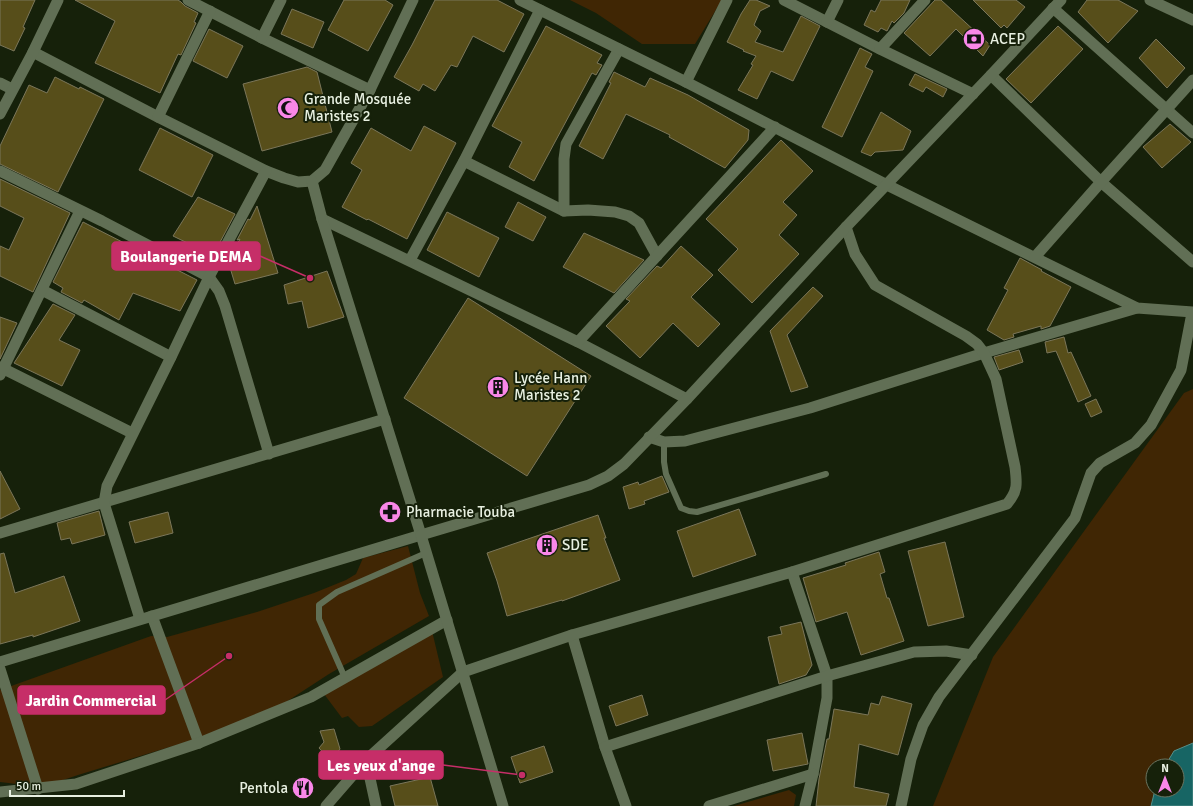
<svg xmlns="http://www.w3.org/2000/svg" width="1193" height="806" font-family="Signika,sans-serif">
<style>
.green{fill:#402604}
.water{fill:#176564;stroke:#568f8a}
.building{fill:#574e1a;stroke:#7b765a}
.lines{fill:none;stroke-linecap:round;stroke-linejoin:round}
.service{stroke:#616f55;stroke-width:6}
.minor{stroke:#616f55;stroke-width:11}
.tertiary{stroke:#616f55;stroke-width:11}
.labels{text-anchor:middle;stroke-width:4;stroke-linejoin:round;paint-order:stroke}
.poi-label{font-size:15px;fill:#e8f0e1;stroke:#16210a;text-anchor:start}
.leader{fill:none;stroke:#c62e68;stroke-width:1.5}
.callout-dot{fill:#c62e68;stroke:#16210a;stroke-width:1.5}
.callout{fill:#c62e68;stroke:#c62e68;stroke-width:1.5}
.callout-label{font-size:16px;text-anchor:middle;font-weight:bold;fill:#fff}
</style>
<rect width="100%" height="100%" fill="#16210a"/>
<!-- green -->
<g class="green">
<path d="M570,0h152l-27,44h-53l-46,-31z"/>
<path d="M1193,389v354l-19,9 -9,14h-12v24h2l-4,16h-218l60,-149 191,-264z"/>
<path d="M408,546l12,47 9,23 -100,58 -43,28 -77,33 -131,40 -36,12 -42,-5v-92l151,-54 16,1 90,-25 57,-19 32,-13 10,-6 7,-16z"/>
<path d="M432,631l11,46 -71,49 -13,1 -11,-11 -6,2 -18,-24z"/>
<path d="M789,790l7,5 -2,11h-60z"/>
</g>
<!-- water -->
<path class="water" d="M1193,743v63h-42l4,-16h22v-24h-12l9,-15z"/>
<!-- building -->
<g class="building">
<path d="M0,0h35l-12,27 2,1 -11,23 -14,-6z"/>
<path d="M75,0h103l3,2 4,4 13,7 -4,9 2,1 -15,32 -3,-1 -18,39 -65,-30 20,-42z"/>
<path d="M344,0h41l8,5 -25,46 -40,-21z"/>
<path d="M435,0h62l27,14 -20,38 -31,-16 -16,31 -6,-2 -16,26 -12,-7 -4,7 -25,-14 18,-32z"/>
<path d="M750,0h6l14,6 -10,5 -6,14 7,6 -6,11 28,10 18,-36 19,10 -27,55 -22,-10 -14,28 -19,-9 15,-25 -2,-1 5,-8 -13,-5 1,-1 -17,-8 14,-28z"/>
<path d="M881,0h29l-6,13 -10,10 -2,-2 -5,10 -6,-3 -3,4 -14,-7 7,-15 4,2z"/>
<path d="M935,0h6l49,45 -7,11 -27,-27 -26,27 -26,-23z"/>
<path d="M973,0h43l9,7 -18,21 -3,-3 -3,3z"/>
<path d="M1087,0h31l20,11 -30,32 -30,-31z"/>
<path d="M292,9l32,13 -11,26 -32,-14z"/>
<path d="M546,26l56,29 -5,8 5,2 -6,10 -4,-2 -58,108 -25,-14 13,-25 -30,-16z"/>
<path d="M1058,26l25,23 -52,54 -25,-24z"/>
<path d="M209,29l34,17 -16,32 -34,-17z"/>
<path d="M1156,39l29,29 -18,20 -28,-30z"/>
<path d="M860,48l12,6 -7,13 8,4 -31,66 -20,-10z"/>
<path d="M307,67l10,5 15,60 -70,19 -19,-67z"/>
<path d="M614,72l31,15 5,-9 38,17 61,35 -1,10 -23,28 -56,-31 1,-2 -44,-21 -23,45 -24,-13 32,-63 -2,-1z"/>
<path d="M915,74l32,15 -4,8 -17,-10 -3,5 -14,-7z"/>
<path d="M55,77l24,12 1,-2 24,12 -46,93 -58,-28v-18l29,-61 18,8z"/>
<path d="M881,112l30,19 -8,19 -28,2 -4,4 -10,-4z"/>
<path d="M1170,124l21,18 -29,26 -19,-21z"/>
<path d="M424,126l32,17 -49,96 -39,-20 -1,1 -25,-13 20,-37 -11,-7 20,-35 40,23z"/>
<path d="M160,128l53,27 -21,42 -53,-27z"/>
<path d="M781,140l32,31 -30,31 14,13 -18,20 20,19 -47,49 -34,-33 20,-21 -32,-30z"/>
<path d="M0,179l70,34 -37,79 -33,-16v-30l9,4 15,-32 -24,-12z"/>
<path d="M198,197l37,17 -17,32 -14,5 -31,-15z"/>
<path d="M518,202l28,15 -13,24 -28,-14z"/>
<path d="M257,206l21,67 -43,11 -7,-23 12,-22 -3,1 11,-21 2,1z"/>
<path d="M447,212l52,26 -20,39 -52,-27z"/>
<path d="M83,222l114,58 -17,31 -47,-18 -14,27 -35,-20 -2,3 -21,-11 2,-4 -10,-6z"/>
<path d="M584,233l60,27 -30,33 -51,-26z"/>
<path d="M681,246l32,29 -22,22 29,27 -22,23 -25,-24 -33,35 -34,-32 24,-25 -4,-2 31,-33 4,2z"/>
<path d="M1020,258l22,12 -1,1 30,16 -21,39 -9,3v-3l-28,8 1,3 -10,3 -17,-10 21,-40 -4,-2z"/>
<path d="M327,271l17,46 -36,11 -6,-27 -14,3 -4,-19z"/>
<path d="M813,287l10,9 -36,39 21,52 -17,5 -21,-61z"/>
<path d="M468,298l123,78 -64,100 -123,-78z"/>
<path d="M53,304l22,11 -16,25 21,10 -18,36 -48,-23z"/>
<path d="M0,317l17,6 -17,36z"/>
<path d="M1064,337l4,16 3,-1 20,44 -13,6 -22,-51 -9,2 -2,-11z"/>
<path d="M1019,350l4,12 -24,8 -5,-13z"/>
<path d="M1096,399l6,13 -11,5 -6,-13z"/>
<path d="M0,471l20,38 -20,10z"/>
<path d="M662,476l7,16 -25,9 1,3 -16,5 -6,-22 15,-5 1,3z"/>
<path d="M739,509l17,46 -63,22 -16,-46z"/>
<path d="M99,511l6,24 -33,9 -2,-6 -9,2 -4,-17z"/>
<path d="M168,512l5,21 -38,10 -6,-21z"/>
<path d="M598,515l8,23h-2l16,42 -58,21v-1l-55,16 -10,-35 -10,-28z"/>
<path d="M945,542l19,75 -36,9 -20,-75z"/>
<path d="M879,552l6,20 -5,2 7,24h2l15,43 -43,14 -14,-43 -31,10 -13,-44 43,-13 -1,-2z"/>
<path d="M4,553l11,40 49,-17 16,45 -47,16v-2l-33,9v-90z"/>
<path d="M801,622l11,43 -6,10 -27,9 -11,-47 14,-3 -2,-7z"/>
<path d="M642,695l6,20 -32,11 -7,-20z"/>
<path d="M882,696l30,8 -14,51 -39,-11 -5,43 35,7 -3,12h-70l3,-27 8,-40h2l5,-30 34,6 3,-12 8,2z"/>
<path d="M334,729l6,20 -9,12 -12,-13 5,-6 -4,-11z"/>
<path d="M802,733l6,31 -35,7 -6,-31z"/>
<path d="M544,746l9,26 -33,11 -9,-26z"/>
<path d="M430,777l8,29h-43l-5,-20z"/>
</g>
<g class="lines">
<!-- service -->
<g class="service">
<path d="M664,442v20l2,12 15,34 8,3 8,1 129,-38"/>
<path d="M345,678l-26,-59v-14l18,-13 89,-39"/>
</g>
<!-- minor -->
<g class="minor">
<path d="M188,0l74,38 108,52"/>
<path d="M784,0l96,49 93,45"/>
<path d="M1150,0l43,20"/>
<path d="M1053,8l140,125"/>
<path d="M827,22l11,-22"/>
<path d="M262,38l19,-38"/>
<path d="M880,49l45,-49"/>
<path d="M33,52l125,65 108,54 18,7 14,4 14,-1 13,-11 45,-80 43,-90"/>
<path d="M991,75l110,107 92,80"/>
<path d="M686,82l41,-82"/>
<path d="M0,83l12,6"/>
<path d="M158,117l52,-106"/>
<path d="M464,161l100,50 24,-1 27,2 14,4 10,7 18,33"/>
<path d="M0,171l102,50 107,56 10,14 6,15 44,148"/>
<path d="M887,185l250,123 56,4"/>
<path d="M564,211v-52l2,-15 53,-95"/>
<path d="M322,219l256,123 109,57"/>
<path d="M1035,257l66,-75 92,-102"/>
<path d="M410,260l54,-99 76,-151"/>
<path d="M42,290l129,67"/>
<path d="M578,342l197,-215"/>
<path d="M0,367l132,66"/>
<path d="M0,375l80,-164"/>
<path d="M649,437l15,5 21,-1 125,-33 174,-55 153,-45"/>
<path d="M0,533l385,-114"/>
<path d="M792,572l35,104v22l-14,76 -8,32"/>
<path d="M152,616l47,127"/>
<path d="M140,619l-36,-116 3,-17 64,-129 38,-80 57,-106"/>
<path d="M572,635l33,112 21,59"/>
<path d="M0,662l421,-127 -99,-316 -10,-38"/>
<path d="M0,669l38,120"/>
<path d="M605,747l222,-71 87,-24 32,-1 26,4"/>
<path d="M366,760l10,46"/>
<path d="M0,792l76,-8 123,-41 112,-46 136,-77"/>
<path d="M326,806l40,-46 97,-88 109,-37 220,-63 215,-68c11,-13 10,-20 8,-37l-19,-88 -12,-26 -7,-9 -11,-8 -91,-51 -20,-31 -9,-27"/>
<path d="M709,806l104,-32"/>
<path d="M901,806l10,-47 12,-34 16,-28 136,-179 16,-45 9,-10 35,-20 16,-18 30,-55 11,-57"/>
</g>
<!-- tertiary -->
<g class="tertiary">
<path d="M520,0l166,82 201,103"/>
<path d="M0,114l33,-62 25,-52"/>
<path d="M503,806l-82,-271 168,-50 19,-9 16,-12 63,-65 159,-172 145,-152 70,-75"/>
</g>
</g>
<!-- icons -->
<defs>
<g id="bank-disc" transform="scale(1.15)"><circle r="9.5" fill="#f987e8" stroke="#16210a"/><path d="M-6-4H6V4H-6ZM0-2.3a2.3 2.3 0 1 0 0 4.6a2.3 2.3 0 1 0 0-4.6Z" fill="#111"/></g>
<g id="mosque-disc" transform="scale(1.15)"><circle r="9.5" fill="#f987e8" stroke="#16210a"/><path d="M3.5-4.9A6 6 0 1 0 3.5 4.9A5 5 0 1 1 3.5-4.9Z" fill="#111"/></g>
<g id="building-disc" transform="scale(1.15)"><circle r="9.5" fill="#f987e8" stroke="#16210a"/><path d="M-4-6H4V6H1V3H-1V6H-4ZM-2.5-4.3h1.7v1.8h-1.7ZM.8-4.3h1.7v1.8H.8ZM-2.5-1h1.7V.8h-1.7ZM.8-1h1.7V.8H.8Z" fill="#111"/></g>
<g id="pharmacy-disc" transform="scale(1.15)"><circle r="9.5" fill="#f987e8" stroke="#16210a"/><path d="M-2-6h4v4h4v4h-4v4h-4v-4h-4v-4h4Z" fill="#111"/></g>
<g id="restaurant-disc" transform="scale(1.15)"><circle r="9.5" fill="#f987e8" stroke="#16210a"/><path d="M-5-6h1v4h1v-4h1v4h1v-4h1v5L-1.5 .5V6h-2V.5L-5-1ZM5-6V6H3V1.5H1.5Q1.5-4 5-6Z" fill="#111"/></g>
</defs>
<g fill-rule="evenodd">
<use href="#bank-disc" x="974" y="39"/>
<use href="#mosque-disc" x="288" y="108"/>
<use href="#building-disc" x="498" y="387"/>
<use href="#pharmacy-disc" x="390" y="512"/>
<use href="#building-disc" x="547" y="545"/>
<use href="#restaurant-disc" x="303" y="788"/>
</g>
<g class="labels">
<!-- poi labels -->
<g class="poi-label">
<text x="990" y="44">ACEP</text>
<text x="304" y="104">Grande Mosquée<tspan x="304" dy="17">Maristes 2</tspan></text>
<text x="514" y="383">Lycée Hann<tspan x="514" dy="17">Maristes 2</tspan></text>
<text x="406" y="517">Pharmacie Touba</text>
<text x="562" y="550">SDE</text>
<text x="288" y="793" text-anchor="end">Pentola</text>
</g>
</g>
<!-- callouts -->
<path class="leader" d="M310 278L260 256M229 656L165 700M522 775L443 765"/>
<g class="callout-dot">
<circle cx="310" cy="278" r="4"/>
<circle cx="229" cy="656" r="4"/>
<circle cx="522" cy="775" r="4"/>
</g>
<g class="callout">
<rect x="112" y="242" width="148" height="28" rx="4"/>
<rect x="18" y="686" width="147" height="28" rx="4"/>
<rect x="319" y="751" width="124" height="28" rx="4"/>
</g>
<g class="callout-label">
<text x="186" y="262">Boulangerie DEMA</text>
<text x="91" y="706">Jardin Commercial</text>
<text x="381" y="771">Les yeux d'ange</text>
</g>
<!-- north arrow -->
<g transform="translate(1165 778)"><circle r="19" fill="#16210a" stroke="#6a7460"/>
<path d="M0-3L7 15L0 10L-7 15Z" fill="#f987e8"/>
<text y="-6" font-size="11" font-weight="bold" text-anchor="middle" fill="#e8f0e1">N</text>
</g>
<!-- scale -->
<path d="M10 790v6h114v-6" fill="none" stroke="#e8f0e1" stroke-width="2"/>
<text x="16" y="790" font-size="12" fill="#e8f0e1" stroke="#16210a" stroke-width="3" paint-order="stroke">50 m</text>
</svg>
